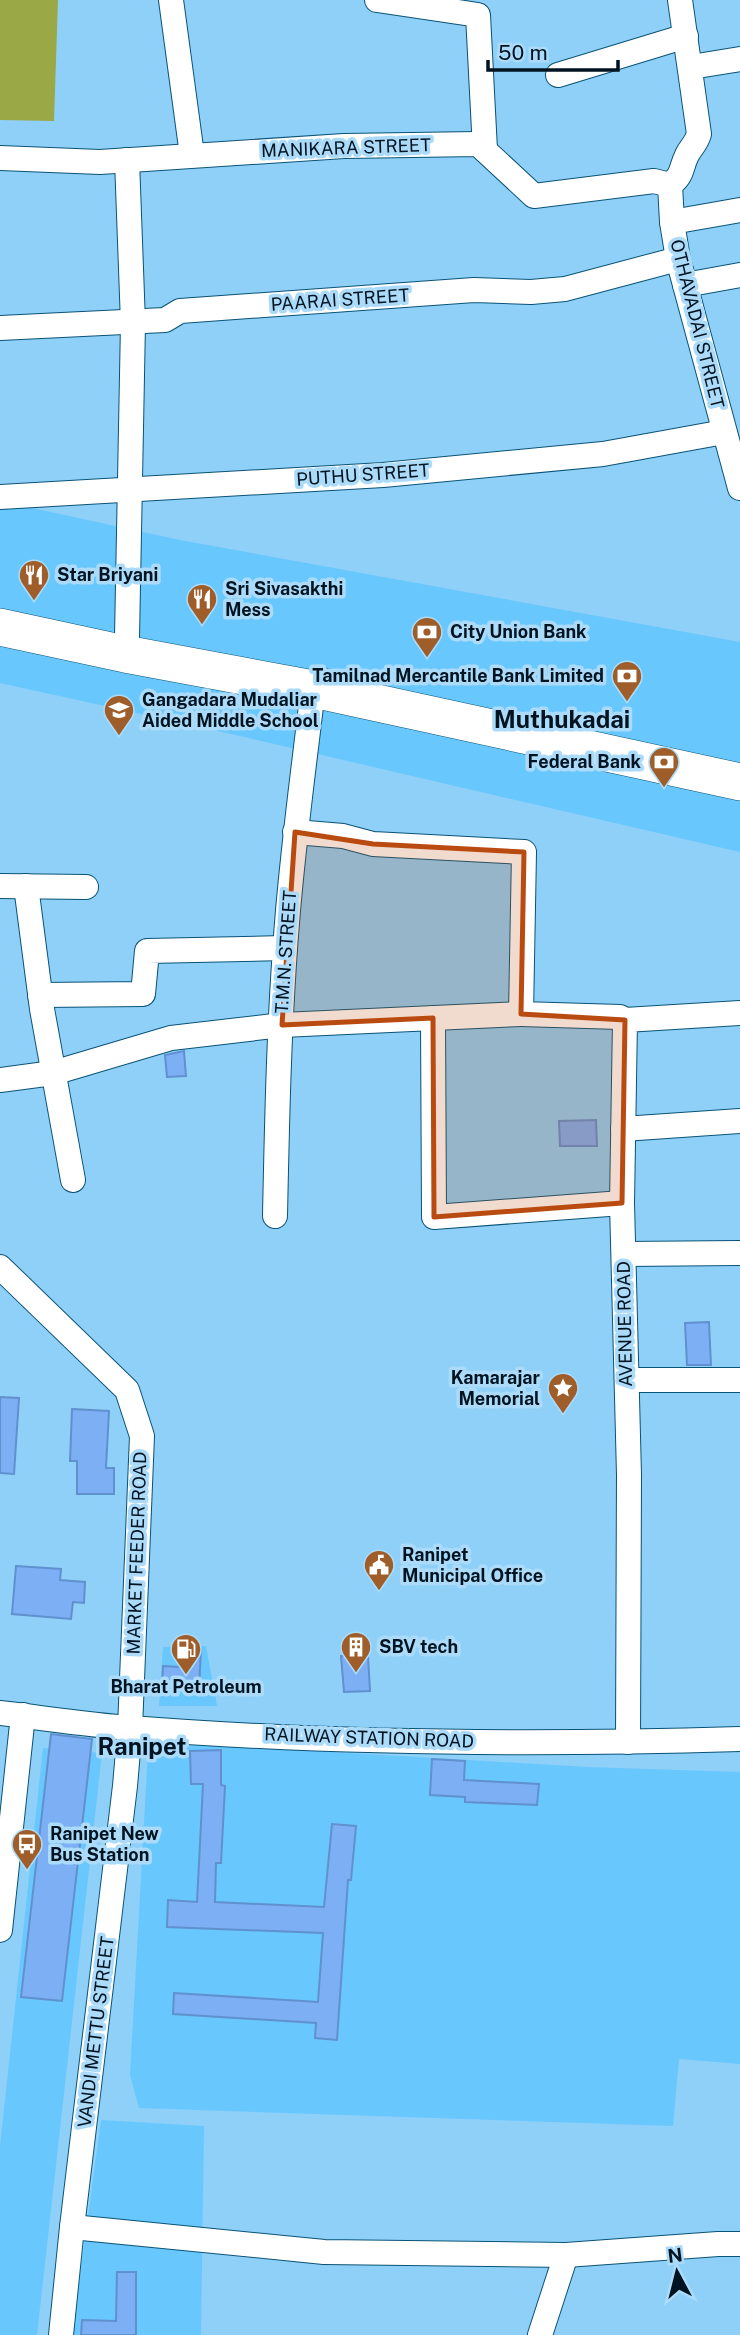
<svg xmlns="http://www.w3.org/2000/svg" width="740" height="2335" font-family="'Public Sans',sans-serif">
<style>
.built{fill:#68c7fd}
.green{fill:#9ba846}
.building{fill:#7caff4;stroke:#6190cf;stroke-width:2}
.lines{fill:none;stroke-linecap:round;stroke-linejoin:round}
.minor-casing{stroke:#095376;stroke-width:26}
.highway-casing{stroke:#095376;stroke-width:38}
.minor{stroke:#fff;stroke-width:24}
.highway{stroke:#fff;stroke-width:37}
.marked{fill:#ba4b10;fill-opacity:0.2;stroke:#ba4b10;stroke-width:5;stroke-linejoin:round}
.labels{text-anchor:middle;stroke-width:7;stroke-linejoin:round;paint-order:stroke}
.street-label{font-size:18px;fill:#001321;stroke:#abdbf9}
.poi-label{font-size:18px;font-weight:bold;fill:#001321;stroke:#abdbf9;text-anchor:start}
.district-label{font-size:24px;font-weight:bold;fill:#001321;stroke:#abdbf9}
</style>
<rect width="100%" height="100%" fill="#8fd0f8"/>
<!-- built -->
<g class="built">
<path d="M0,501l180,39 560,102v210l-535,-124 -205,-45z"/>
<path d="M206,1646l11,60h-58l4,-59z"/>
<path d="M167,1745l97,3 324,19 152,5v292l-61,-5 -6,67 -534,-18 -9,-33 18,-325z"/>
<path d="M43,1748l59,5 -65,582h-37v-189z"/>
<path d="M101,2120l103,6 -3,209h-129z"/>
</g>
<!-- green -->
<path class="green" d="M0,0h58l-4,121 -54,-1z"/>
<!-- building -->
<g class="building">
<path d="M184,1051l2,25 -19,1 -2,-22z"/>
<path d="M596,1120l1,26h-37l-1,-25z"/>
<path d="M709,1322l2,43h-24l-2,-42z"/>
<path d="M0,1397l19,1 -5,76 -14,-1z"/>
<path d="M72,1409l37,2 -3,57h8v26h-37v-33h-7z"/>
<path d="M16,1566l45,3 -1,11 25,2 -1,21 -11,-1 -2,17 -59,-5z"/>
<path d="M180,1648l21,1 -2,40 -37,-1 1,-22 16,1z"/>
<path d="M341,1656h27l2,35 -26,1z"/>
<path d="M51,1734l41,5 -30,262 -41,-4z"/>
<path d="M221,1750v35l4,1 -4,77h-5l-1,39 109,5 8,-83 24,2 -5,54h-3l-11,160 -22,-2 1,-15 -143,-9 1,-21 144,9 5,-69 -156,-6 1,-27 29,2 6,-118h-12l-1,-33z"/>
<path d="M432,1759l33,2 -1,19 75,4 -2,21 -72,-3v-5l-35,-2z"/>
<path d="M117,2272h19v63h-55l1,-15 34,1z"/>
</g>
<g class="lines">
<!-- minor casing -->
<g class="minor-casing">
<g id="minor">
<path d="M171,0l21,155"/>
<path d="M377,0l101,15 7,135"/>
<path d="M680,0l19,134c-3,10 -8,13 -12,21 -7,14 -3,19 -17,30l2,37 6,37 62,229"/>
<path d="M691,67l49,-8"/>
<path d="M558,75l128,-39"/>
<path d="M0,158l100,4 244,-16 134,-2 56,52 120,-15 16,4"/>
<path d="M672,222l68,-12"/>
<path d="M685,285l55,-10"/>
<path d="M0,328l165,-8 15,-9 294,-21 57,2 34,-3 113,-30"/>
<path d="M0,497l383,-22 220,-21 121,-22"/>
<path d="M127,637l6,-314 -6,-163"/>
<path d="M295,832l48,4 30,8 151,8 -3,162 99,3 5,3"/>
<path d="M0,886l86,1"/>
<path d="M26,886l16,123 31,171"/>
<path d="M40,995l103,-1 4,-43 138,-3"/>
<path d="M433,1018l1,199 188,-14"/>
<path d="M0,1080l53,-7 118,-35 111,-13 239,-11"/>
<path d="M623,1129l117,-8"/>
<path d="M275,1216c2,-97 4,-196 12,-293 6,-78 17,-156 26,-234l8,-10"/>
<path d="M624,1254l116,-1"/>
<path d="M0,1267l127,123 15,46 -12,292 -5,58 -53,441 -11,108"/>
<path d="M627,1380h113"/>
<path d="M0,1713c44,5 88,12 131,15 203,16 406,17 609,11"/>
<path d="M628,1742l1,-267 -7,-272 3,-183 115,-7"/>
<path d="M0,1930l23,-215"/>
<path d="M72,2227l252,25 242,3 152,-11h22"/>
<path d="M540,2335l26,-80"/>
</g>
</g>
<!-- highway casing -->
<g class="highway-casing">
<path id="highway" d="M0,627l125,27 188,35 427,93"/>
</g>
<!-- minor -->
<use href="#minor" class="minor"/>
<!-- highway -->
<use href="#highway" class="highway"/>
</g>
<!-- marked area -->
<path class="marked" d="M295,832l78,12 151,8 -3,162 104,6 -3,183 -188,14 -1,-199 -151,7z"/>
<!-- icons -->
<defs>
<g id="restaurant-pin" transform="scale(1.575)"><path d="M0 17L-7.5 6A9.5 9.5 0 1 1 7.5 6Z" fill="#9f5d29" stroke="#abdbf9"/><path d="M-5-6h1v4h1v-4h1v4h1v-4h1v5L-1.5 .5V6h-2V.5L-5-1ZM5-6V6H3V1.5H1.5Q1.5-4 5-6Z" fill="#fff"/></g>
<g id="bank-pin" transform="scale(1.575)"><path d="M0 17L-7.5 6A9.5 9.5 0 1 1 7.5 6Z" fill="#9f5d29" stroke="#abdbf9"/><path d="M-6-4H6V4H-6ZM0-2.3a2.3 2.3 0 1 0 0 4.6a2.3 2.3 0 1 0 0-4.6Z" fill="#fff"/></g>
<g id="school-pin" transform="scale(1.575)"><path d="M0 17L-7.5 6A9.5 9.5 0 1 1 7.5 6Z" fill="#9f5d29" stroke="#abdbf9"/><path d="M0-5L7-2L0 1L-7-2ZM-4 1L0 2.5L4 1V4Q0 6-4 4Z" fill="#fff"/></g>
<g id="sight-pin" transform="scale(1.575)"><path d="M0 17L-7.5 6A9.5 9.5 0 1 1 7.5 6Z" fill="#9f5d29" stroke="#abdbf9"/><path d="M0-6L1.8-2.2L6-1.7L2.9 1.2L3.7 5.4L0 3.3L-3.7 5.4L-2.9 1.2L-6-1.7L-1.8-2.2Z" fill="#fff"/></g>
<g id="civic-pin" transform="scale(1.575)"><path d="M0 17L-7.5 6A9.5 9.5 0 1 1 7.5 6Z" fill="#9f5d29" stroke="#abdbf9"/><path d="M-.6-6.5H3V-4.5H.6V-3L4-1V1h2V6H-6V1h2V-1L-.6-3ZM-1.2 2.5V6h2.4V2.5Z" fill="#fff"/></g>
<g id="building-pin" transform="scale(1.575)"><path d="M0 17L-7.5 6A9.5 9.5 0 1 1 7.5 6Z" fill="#9f5d29" stroke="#abdbf9"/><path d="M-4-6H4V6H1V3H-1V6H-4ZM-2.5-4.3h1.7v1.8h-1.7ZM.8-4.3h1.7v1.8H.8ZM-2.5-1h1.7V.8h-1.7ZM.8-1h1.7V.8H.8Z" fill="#fff"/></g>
<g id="fuel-pin" transform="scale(1.575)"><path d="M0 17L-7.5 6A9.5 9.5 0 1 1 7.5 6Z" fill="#9f5d29" stroke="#abdbf9"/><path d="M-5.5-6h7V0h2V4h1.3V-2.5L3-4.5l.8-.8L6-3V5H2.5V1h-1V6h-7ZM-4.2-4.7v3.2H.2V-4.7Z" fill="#fff"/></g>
<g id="bus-pin" transform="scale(1.575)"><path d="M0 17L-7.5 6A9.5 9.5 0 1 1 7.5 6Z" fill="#9f5d29" stroke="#abdbf9"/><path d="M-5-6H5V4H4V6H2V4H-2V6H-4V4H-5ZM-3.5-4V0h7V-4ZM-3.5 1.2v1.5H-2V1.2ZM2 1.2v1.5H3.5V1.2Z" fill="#fff"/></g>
</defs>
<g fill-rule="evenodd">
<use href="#restaurant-pin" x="34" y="575"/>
<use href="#restaurant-pin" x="202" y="599"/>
<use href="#bank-pin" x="427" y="632"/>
<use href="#bank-pin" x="627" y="676"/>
<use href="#school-pin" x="119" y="710"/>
<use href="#bank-pin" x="664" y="762"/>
<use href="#sight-pin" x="563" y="1388"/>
<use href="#civic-pin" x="379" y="1565"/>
<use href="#building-pin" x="356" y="1647"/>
<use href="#fuel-pin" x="186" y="1649"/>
<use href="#bus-pin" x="27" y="1844"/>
</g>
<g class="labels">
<!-- street labels -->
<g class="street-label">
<text transform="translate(346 148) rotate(-2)" y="6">MANIKARA STREET</text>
<text transform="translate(340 300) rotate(-4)" y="6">PAARAI STREET</text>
<text transform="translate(697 324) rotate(76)" y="6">OTHAVADAI STREET</text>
<text transform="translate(363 475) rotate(-4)" y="6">PUTHU STREET</text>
<text transform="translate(286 952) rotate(-86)" y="6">T.M.N. STREET</text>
<text transform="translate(625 1324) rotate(-91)" y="6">AVENUE ROAD</text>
<text transform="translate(137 1553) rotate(-88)" y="6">MARKET FEEDER ROAD</text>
<text transform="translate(369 1738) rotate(2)" y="6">RAILWAY STATION ROAD</text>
<text transform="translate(96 2032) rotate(-83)" y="6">VANDI METTU STREET</text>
</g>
<!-- poi labels -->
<g class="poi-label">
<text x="57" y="581">Star Briyani</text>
<text x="225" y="595">Sri Sivasakthi<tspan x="225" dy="21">Mess</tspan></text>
<text x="450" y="638">City Union Bank</text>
<text x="604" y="682" text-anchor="end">Tamilnad Mercantile Bank Limited</text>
<text x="142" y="706">Gangadara Mudaliar<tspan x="142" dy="21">Aided Middle School</tspan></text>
<text x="641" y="768" text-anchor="end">Federal Bank</text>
<text x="540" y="1384" text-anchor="end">Kamarajar<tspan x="540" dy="21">Memorial</tspan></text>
<text x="402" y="1561">Ranipet<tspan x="402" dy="21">Municipal Office</tspan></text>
<text x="379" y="1653">SBV tech</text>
<text x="186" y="1693" text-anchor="middle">Bharat Petroleum</text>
<text x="50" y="1840">Ranipet New<tspan x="50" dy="21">Bus Station</tspan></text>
</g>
<!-- district labels -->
<g class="district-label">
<text x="562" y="728">Muthukadai</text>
<text x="142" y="1755">Ranipet</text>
</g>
</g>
<!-- north arrow -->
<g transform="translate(677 2272) rotate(353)" stroke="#abdbf9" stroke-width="5" paint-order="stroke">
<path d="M0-5L12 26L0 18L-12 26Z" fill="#001321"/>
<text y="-10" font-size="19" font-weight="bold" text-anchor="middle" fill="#001321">N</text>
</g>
<!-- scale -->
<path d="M488 60v10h130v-10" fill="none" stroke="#001321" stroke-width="3.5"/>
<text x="498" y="60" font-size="21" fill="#001321" stroke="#abdbf9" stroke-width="5" paint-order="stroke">50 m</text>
</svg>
